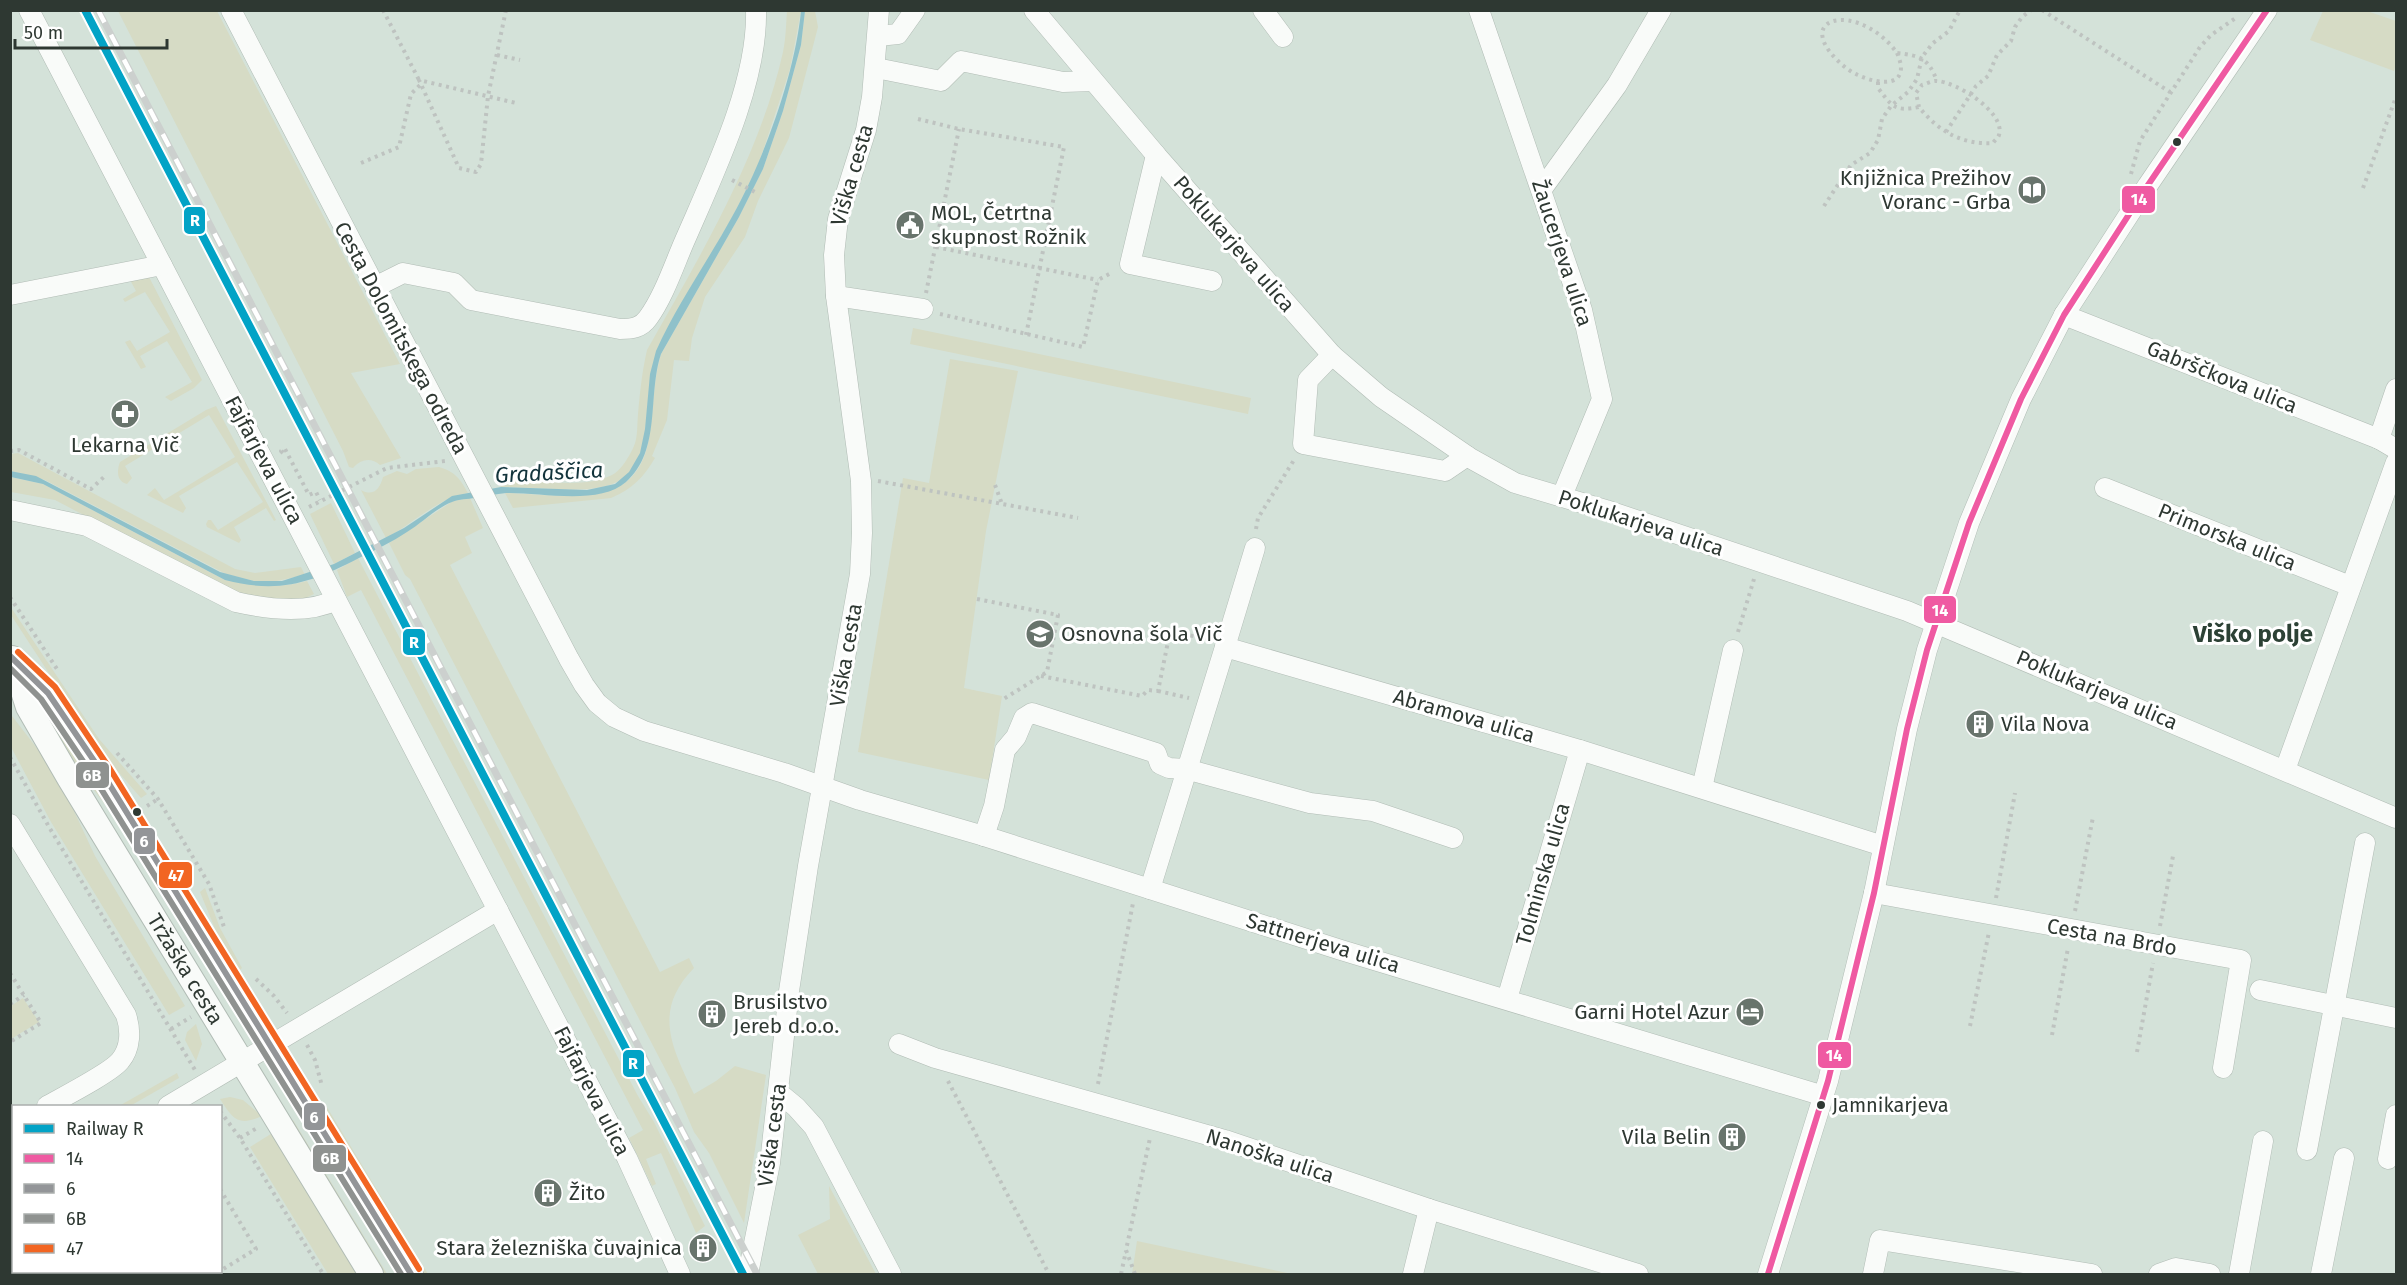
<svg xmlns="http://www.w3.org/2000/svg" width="2407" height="1285" font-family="'Fira Sans',sans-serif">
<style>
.green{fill:#d6dbc5}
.water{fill:#8fc1ca}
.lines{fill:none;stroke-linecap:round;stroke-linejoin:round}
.minor-casing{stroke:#b1bcb5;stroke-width:21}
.major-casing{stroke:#b1bcb5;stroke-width:26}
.path{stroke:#bec3c0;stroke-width:4;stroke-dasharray:3 4.5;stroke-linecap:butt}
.minor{stroke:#f9fbf9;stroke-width:20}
.major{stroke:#f9fbf9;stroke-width:24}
.rail-casing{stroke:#ccd0ce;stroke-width:7}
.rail{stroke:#fff;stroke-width:4.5;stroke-dasharray:14;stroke-linecap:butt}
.bus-1-casing{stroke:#fff;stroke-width:10}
.bus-2-casing{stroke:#fff;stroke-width:10}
.bus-3-casing{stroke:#fff;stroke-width:10}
.bus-4-casing{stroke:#fff;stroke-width:10}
.bus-1{stroke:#ef5aa2;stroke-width:6}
.bus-2{stroke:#939598;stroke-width:6}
.bus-3{stroke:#8f9290;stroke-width:6}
.bus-4{stroke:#f26522;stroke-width:6}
.rail-1-casing{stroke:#fff;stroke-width:12}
.rail-1{stroke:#02a3c6;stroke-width:8}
.bus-dot{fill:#2e3832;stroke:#fff;stroke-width:2}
.labels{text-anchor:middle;stroke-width:6;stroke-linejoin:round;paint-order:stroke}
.bus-label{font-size:20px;fill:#2e3832;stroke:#fff;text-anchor:start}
.street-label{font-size:21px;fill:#2e3832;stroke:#fff}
.poi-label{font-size:21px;fill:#2e3832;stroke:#fff;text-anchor:start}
.water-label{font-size:22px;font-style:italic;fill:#13343c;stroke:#fff}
.quarter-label{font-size:24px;font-weight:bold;fill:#2c4135;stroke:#fff}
.line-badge{stroke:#fff;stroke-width:2}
.badge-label{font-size:16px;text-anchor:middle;font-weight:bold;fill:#fff}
</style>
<rect width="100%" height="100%" fill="#d4e2d9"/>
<!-- green -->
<g class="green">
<path d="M118,11h99l183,353 -49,9 50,85 -21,7c-9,-8 -19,-6 -27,3l-4,-1 -6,-16z"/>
<path d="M787,11h14l-11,58 -32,97 -24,48 -75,131c-11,30 -10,56 -14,87 -7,56 -41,59 -88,57 -19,-1 -37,-1 -56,-2l-7,-15c33,7 85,19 118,3 9,-4 18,-20 22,-29 4,-9 3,-22 4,-32 2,-22 4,-42 9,-64 52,-92 113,-194 136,-298 3,-14 3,-28 4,-41z"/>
<path d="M805,11h10l3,16 -29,111 -31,63 -13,36 -40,60 -13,41 -3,23 -15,-1 -7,60 -15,36 3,2c-11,19 -23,31 -44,40l-98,10 -8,-15c32,1 91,9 118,-9 16,-10 24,-30 26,-47 5,-28 4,-56 12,-83l78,-137 24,-48 20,-58 18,-66z"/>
<path d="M2323,11h44l29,10v43l-2,7 -84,-31z"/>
<path d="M149,277l53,103 -8,8 -23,13 -6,-4 27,-15 -25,-41 -27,15 6,11 -5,2 -16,-27 5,-2 7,11 33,-19 -25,-40 -20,10 -2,-3 13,-8 -7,-13z"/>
<path d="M913,328l338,70 -3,16 -338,-70z"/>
<path d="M950,359l68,12 -32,160 -22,157 38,8 -13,84 -131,-28 45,-274 26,5z"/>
<path d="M216,406l60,114 -2,1 -8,-13 -32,19 7,13 -2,3 -32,-16 -1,-3 2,-4h3l7,10 45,-28 -26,-40 -58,34 7,12 -3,5 -36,-18 8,-7 9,12 71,-43 -26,-42 -84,51 7,12 -5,6c-11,-3 -10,-14 -7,-22l86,-52z"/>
<path d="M18,453l217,116 20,4 46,-6 4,8 -33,7 -18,-1 -28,-7 -181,-94 -34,-9v-17z"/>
<path d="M439,467c17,5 21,12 29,26 -32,6 -54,30 -82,45l-25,-48c12,7 19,-1 22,-13l14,-6 10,3 9,-5z"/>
<path d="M10,477l33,7 182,96c29,6 53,9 82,1l7,13 -10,5 -49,-1 -32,-10 -168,-88 -44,-8z"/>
<path d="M470,498l13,30 -18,9 7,16 -22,12 210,407 29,-14 5,10c-42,43 -22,79 0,126l22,-13 19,-15 31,9 -22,148 -35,-70 -15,-21 -19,-44 -265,-509 -5,-4 -16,-32 64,-42z"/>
<path d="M331,503l24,50 -21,11 -24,-50z"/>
<path d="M358,558l280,538 16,26 51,104 -9,7 -35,-80 -15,6 10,25 -4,2 -23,-48 14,-8 -282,-540 -14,7 -10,-27z"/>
<path d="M10,606l89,133 48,55 -6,4 -42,-48 -88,-135z"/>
<path d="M41,700l34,48 147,236 -3,2 -103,-167 -44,-58 -34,-59z"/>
<path d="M12,716l31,40 24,40 28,60 90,150 -16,9 -118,-193 -40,-75 -1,-30z"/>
<path d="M205,888l15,40 22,40 -5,4 -17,-31 -20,-49z"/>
<path d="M23,998l16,24 -28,17v-33z"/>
<path d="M196,1024l6,20 -6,17 -11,-21 2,-8z"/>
<path d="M177,1073l2,5 -49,28h-11z"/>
<path d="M230,1097l13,3 19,16c-24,11 -29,3 -42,-17z"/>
<path d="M325,1104l103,170h-6l-102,-167z"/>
<path d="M293,1120l94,154h-3l-94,-152z"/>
<path d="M274,1132l85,142h-31l-78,-127z"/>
<path d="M829,1186l47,88h-58l-20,-39 32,-16z"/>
<path d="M1137,1241l155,33h-160z"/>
</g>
<!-- water -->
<path class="water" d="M801,11h4l-4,34 -18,66 -20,58 -24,48 -78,137c-14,42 1,96 -35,128 -27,24 -87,10 -120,11 -10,1 -21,3 -31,5 -7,1 -16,1 -23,4 -16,6 -30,21 -45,30 -15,10 -32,18 -48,26 -48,25 -80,36 -134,22l-182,-96 -32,-7 -1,-6 26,5 184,96 34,9h28l52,-17 70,-36 48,-32 49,-9 86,3 28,-6 14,-12 11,-19 5,-24 5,-55 6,-23c21,-47 52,-90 77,-136 31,-56 62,-141 68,-204z"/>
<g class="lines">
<!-- minor casing -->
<g class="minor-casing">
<g id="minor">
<path d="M29,10l598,1148 53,116"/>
<path d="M231,10l338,649 15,26 13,18 17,14 30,14 140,42 76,27 124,36 357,114 483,146"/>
<path d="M1034,10l122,145 176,200 49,42 89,61 45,25 91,27 301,101 489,207"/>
<path d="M1263,10l20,27"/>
<path d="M1479,10l103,300 20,89 -40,97"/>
<path d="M878,36l20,-2 17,-24"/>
<path d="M876,68l65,13 20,-20 102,21 30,-1"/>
<path d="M1156,155l-26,109 82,17"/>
<path d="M1542,189l75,-104 44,-75"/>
<path d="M375,287l28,-14 51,10 17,17 149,29c12,0 21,-1 28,-11 16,-22 26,-53 37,-78 29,-67 73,-157 71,-230"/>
<path d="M10,295l152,-30"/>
<path d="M836,296l87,13"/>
<path d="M2064,315l315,124 17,10"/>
<path d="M1332,355l-24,25 -5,64 142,27 22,-15"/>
<path d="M2379,439l17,-50"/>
<path d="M2105,488l245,98"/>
<path d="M10,510l77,16 149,76c31,7 72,12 100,-2"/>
<path d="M1225,647l30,-99"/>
<path d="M2285,770l111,-308"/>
<path d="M1702,788l31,-138"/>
<path d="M10,824l116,191c5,15 5,33 -6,46 -10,12 -57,36 -73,45"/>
<path d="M984,836l10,-30 11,-56 11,-13 8,-19 8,-5 124,40 4,11 9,4 17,1 124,34 63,8 80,27"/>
<path d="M1150,889l75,-242 355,103 303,96"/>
<path d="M1874,893l367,67 -18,108"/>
<path d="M2260,990l136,28"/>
<path d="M1507,999l73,-249"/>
<path d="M899,1044l36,14 290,82 204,69 209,65"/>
<path d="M779,1093l17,14 18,20 77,147"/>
<path d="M168,1106l330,-196"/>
<path d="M10,1129l4,-2"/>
<path d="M2307,1150l58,-307"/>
<path d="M2388,1159l8,-44"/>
<path d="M10,1194l4,-2"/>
<path d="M748,1274l22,-111 19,-172 19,-125 52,-292 2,-41 -1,-52 -25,-185 -2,-41 4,-36 28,-89 6,-33 7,-87"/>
<path d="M1413,1274l16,-65"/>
<path d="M1768,1274l60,-193 46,-188 33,-164 20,-79 42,-127 52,-124 43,-84 84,-130 119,-175"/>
<path d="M1873,1274l7,-34 212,34"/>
<path d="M2159,1274l17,-6 34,6"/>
<path d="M2239,1274l24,-133"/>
<path d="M2321,1274l23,-116"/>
</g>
</g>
<!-- major casing -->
<g class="major-casing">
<g id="major">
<path d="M12,658l36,35 55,81 308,500"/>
<path id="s1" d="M14,663l14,44 41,71 302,496"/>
</g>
</g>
<!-- path -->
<g class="path">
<path d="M383,10l36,70"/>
<path d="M506,10l-18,86 -7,68 -5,8 -17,-4 -40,-88 97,23"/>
<path d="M2042,10l128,82"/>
<path d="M1897,53c15,34 -16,33 -39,22 -10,-4 -21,-14 -28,-23 -20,-26 2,-38 28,-29 15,5 30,17 39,30 24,3 31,5 40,28"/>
<path d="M497,55l23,5"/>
<path d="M1878,82v6c14,18 16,24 41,19 19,24 43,38 74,36 2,-3 5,-5 6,-8 7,-23 -44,-54 -63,-54 -5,0 -10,3 -14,4l-6,8 3,14"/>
<path d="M918,119l41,10 105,18 -38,188"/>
<path d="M1946,132l30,-46 12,-10 9,-21 14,-14 4,-14 7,-10 9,-7"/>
<path d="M361,163l38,-16 12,-53 9,-9"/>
<path d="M2131,174l9,-33 60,-94 11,-12 26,-18"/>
<path d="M732,180l23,12"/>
<path d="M2363,188l33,-91"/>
<path d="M1824,206l27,-41 19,-12 8,-13 4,-21 9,-13 17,-14 9,-13 5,-22 11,-14 16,-12 11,-21"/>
<path d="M936,247l162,33"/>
<path d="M926,293l33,-164"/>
<path d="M940,314l143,33 15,-67 15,-8"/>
<path d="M10,451l9,-1 72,39 15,-14"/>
<path d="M283,453l-2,-2 4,-2 24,46 7,-3 4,8"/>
<path d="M878,481l200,37"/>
<path d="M995,485l7,19"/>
<path d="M309,507l78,-39 58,-7"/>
<path d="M1256,529l2,-11 36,-58"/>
<path d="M10,597l47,72"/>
<path d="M977,599l81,16 -11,57 -45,28"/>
<path d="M1738,632l16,-53"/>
<path d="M1041,676l101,20 6,-6 10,1 12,-59 40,7"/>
<path d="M1158,691l31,7"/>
<path d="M117,753l41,46 51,85 15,43"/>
<path d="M10,757l39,70 146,243"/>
<path d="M147,806l11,-7"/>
<path d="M1996,898l19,-105"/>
<path d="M2075,911l18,-94"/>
<path d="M2160,926l13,-70"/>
<path d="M10,973l31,50 -31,19"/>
<path d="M256,979l18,17 13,17"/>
<path d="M10,1004l14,-9"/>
<path d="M1970,1026l19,-94"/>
<path d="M171,1029l20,-12"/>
<path d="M2052,1035l16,-87"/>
<path d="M307,1045l8,15 7,26"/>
<path d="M2137,1052l16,-89"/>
<path d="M948,1081l101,193"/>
<path d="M1098,1084l35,-181"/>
<path d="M220,1111l20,27 83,136"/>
<path d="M240,1138l17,-10"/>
<path d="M220,1189l36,60 -36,22"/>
<path d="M10,1262l4,-12"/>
<path d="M1121,1274l5,-23"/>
<path d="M1135,1274l-9,-24 24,-112"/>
</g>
<!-- minor -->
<use href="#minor" class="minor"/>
<!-- major -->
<use href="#major" class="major"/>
<!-- rail casing -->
<g class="rail-casing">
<path id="rail" d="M98,10l659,1264"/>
</g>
<!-- rail -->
<use href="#rail" class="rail"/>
<!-- bus-1 casing -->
<g class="bus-1-casing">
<path id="bus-1" d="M1768,1274l60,-193 46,-188 33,-164 20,-79 42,-127 52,-124 43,-84 84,-130 119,-175"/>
</g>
<!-- bus-2 casing -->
<g class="bus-2-casing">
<path id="bus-2" d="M10,656l38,37 55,81 308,500"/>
</g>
<!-- bus-3 casing -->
<g class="bus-3-casing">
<path id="bus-3" d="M10,668l31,31 54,80 306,495"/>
</g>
<!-- bus-4 casing -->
<g class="bus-4-casing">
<path id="bus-4" d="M18,652l37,35 55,82 309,500"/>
</g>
<!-- bus-1 -->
<use href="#bus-1" class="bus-1"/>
<!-- bus-2 -->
<use href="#bus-2" class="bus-2"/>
<!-- bus-3 -->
<use href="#bus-3" class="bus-3"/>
<!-- bus-4 -->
<use href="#bus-4" class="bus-4"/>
<!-- rail-1 casing -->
<g class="rail-1-casing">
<path id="rail-1" d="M85,10l658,1264"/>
</g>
<!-- rail-1 -->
<use href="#rail-1" class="rail-1"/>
</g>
<!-- icons -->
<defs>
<g id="library-disc" transform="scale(1.5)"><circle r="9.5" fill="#68746c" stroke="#fff"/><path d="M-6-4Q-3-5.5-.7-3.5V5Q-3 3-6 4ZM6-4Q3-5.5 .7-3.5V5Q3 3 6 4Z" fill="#fff"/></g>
<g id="civic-disc" transform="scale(1.5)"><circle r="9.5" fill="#68746c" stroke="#fff"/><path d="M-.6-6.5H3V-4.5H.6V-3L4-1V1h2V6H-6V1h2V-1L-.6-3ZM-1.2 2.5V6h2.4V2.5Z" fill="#fff"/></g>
<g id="pharmacy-disc" transform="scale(1.5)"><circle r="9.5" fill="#68746c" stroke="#fff"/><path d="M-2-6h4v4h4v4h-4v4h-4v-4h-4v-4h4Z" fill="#fff"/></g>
<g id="school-disc" transform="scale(1.5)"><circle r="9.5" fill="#68746c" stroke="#fff"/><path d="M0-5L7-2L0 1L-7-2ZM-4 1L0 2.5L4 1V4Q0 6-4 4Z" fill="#fff"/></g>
<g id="building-disc" transform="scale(1.5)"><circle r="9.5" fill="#68746c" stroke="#fff"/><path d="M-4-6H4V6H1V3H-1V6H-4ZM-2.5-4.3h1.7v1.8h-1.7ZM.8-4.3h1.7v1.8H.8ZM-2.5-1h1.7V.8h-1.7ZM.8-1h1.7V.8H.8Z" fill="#fff"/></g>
<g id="hotel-disc" transform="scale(1.5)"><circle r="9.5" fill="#68746c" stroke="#fff"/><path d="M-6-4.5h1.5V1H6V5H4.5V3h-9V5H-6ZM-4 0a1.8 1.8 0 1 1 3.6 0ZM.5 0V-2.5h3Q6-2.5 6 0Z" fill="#fff"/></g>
</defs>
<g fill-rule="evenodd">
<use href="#library-disc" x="2032" y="190"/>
<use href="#civic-disc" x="910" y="225"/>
<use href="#pharmacy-disc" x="125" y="414"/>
<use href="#school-disc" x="1040" y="634"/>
<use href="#building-disc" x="1980" y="724"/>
<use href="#hotel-disc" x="1750" y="1012"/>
<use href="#building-disc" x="712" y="1014"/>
<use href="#building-disc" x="1732" y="1137"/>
<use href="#building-disc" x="548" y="1193"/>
<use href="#building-disc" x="703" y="1248"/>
</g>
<!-- markers -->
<g class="bus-dot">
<circle cx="2177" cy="142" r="5"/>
<circle cx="137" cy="812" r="5"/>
<circle cx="1821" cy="1105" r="5"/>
</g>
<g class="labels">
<!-- bus labels -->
<g class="bus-label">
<text x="1832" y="1112">Jamnikarjeva</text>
</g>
<!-- street labels -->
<g class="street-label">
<text transform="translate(852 175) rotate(-74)" y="7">Viška cesta</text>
<text transform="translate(1234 244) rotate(49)" y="7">Poklukarjeva ulica</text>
<text transform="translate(1562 253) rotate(72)" y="7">Žaucerjeva ulica</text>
<text transform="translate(401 338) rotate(62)" y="7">Cesta Dolomitskega odreda</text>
<text transform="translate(2222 377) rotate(22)" y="7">Gabrščkova ulica</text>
<text transform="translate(264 460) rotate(62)" y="7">Fajfarjeva ulica</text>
<text transform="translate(1641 523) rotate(18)" y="7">Poklukarjeva ulica</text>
<text transform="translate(2227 537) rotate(22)" y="7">Primorska ulica</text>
<text transform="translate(846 655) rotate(-80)" y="7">Viška cesta</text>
<text transform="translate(2097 690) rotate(23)" y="7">Poklukarjeva ulica</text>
<text transform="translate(1464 716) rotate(16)" y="7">Abramova ulica</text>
<text transform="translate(1543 874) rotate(-74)" y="7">Tolminska ulica</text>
<text transform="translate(2112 937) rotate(10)" y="7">Cesta na Brdo</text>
<text transform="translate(1323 943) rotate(17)" y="7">Sattnerjeva ulica</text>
<text dy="7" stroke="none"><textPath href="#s1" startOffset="352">Tržaška cesta</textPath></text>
<text transform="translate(592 1091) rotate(63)" y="7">Fajfarjeva ulica</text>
<text transform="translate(772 1135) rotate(-82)" y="7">Viška cesta</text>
<text transform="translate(1270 1156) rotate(18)" y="7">Nanoška ulica</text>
</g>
<!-- poi labels -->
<g class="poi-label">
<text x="2011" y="185" text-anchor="end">Knjižnica Prežihov<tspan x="2011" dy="24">Voranc - Grba</tspan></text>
<text x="931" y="220">MOL, Četrtna<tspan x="931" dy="24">skupnost Rožnik</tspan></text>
<text x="125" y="452" text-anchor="middle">Lekarna Vič</text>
<text x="1061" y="641">Osnovna šola Vič</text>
<text x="2001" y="731">Vila Nova</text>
<text x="733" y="1009">Brusilstvo<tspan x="733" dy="24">Jereb d.o.o.</tspan></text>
<text x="1729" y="1019" text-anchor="end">Garni Hotel Azur</text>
<text x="1711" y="1144" text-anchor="end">Vila Belin</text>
<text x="569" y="1200">Žito</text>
<text x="682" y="1255" text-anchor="end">Stara železniška čuvajnica</text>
</g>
<!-- water labels -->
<g class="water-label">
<text transform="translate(549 472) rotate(-3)" y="8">Gradaščica</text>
</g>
<!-- quarter labels -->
<g class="quarter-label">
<text x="2253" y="642">Viško polje</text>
</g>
</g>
<g class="line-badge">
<rect x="2121" y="185" width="35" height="29" rx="6" fill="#ef5aa2"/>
<rect x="183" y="206" width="23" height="29" rx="6" fill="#02a3c6"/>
<rect x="1923" y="595" width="34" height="29" rx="6" fill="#ef5aa2"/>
<rect x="402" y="628" width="24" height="28" rx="6" fill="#02a3c6"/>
<rect x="75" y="761" width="35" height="28" rx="6" fill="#8f9290"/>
<rect x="133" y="827" width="23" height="28" rx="6" fill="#939598"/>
<rect x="158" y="861" width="35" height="28" rx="6" fill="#f26522"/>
<rect x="1817" y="1041" width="35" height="28" rx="6" fill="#ef5aa2"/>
<rect x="622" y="1049" width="23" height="29" rx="6" fill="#02a3c6"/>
<rect x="303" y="1102" width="23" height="29" rx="6" fill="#939598"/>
<rect x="312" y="1144" width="35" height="29" rx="6" fill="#8f9290"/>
</g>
<g class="badge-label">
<text x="2139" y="205">14</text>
<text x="195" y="226">R</text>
<text x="1940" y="616">14</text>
<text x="414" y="648">R</text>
<text x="92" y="781">6B</text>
<text x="144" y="847">6</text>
<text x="176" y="881">47</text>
<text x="1834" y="1061">14</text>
<text x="633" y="1069">R</text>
<text x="314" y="1123">6</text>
<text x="330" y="1164">6B</text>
</g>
<!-- border -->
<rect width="2407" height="1285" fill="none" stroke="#2e3832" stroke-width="24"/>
<!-- legend -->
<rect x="12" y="1105" width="210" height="168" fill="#ffffff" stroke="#abafad" stroke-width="1.5"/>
<rect x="24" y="1124" width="30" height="9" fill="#02a3c6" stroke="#abafad" stroke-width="1.5"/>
<text x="66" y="1135" font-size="18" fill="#2e3832">Railway R</text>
<rect x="24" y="1154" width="30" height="9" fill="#ef5aa2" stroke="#abafad" stroke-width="1.5"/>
<text x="66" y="1165" font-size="18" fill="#2e3832">14</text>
<rect x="24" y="1184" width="30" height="9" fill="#939598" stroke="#abafad" stroke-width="1.5"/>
<text x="66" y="1195" font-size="18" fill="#2e3832">6</text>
<rect x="24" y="1214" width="30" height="9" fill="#8f9290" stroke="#abafad" stroke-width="1.5"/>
<text x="66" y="1225" font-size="18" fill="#2e3832">6B</text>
<rect x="24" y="1244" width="30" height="9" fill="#f26522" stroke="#abafad" stroke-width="1.5"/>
<text x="66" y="1255" font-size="18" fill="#2e3832">47</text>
<!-- scale -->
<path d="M15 39v9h152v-9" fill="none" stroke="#2e3832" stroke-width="3"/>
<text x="24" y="39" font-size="18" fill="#2e3832" stroke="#ffffff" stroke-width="4.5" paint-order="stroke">50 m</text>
</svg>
